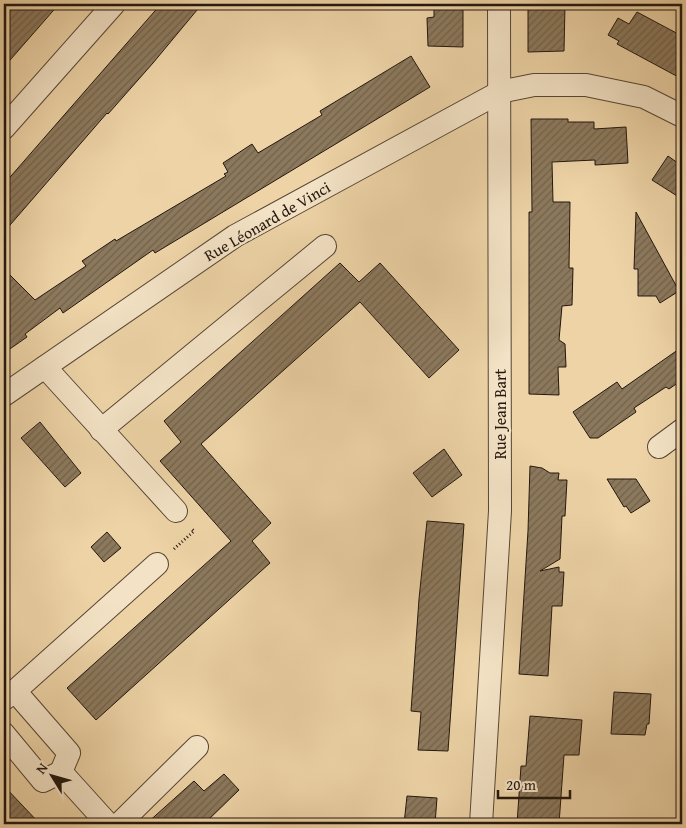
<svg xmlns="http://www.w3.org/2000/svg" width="686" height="828" font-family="'Gentium Book Plus',serif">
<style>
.building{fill:url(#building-hatch);stroke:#23170e}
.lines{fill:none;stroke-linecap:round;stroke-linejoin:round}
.minor-casing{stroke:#564634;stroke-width:24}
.path{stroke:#23170e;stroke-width:3;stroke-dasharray:1 2.5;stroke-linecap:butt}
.minor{stroke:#f3e2c5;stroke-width:22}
.labels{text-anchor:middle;stroke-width:4.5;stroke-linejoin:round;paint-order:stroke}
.street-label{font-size:16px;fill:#23170e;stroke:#f3e2c5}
</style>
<defs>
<pattern id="building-hatch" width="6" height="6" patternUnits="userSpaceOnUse" patternTransform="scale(1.25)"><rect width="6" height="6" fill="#8c795d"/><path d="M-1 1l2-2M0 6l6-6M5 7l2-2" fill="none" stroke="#72624b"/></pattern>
</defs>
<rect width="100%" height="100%" fill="#edd3a6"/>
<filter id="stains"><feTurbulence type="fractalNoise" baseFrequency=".004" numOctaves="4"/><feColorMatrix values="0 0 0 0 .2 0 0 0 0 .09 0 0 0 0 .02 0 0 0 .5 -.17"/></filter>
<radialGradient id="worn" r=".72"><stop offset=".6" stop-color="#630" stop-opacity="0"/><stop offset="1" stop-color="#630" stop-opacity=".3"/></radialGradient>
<!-- building -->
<g class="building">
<path d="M4,4h55l-55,63z"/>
<path d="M161,4h41l-49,59 -45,51 -1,-1 -103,119v-48z"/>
<path d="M434,4h29v43l-35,-1 -1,-28 7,-1z"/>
<path d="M528,4h37l-1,47 -36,1z"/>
<path d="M637,12l45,24v43l-65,-35 2,-3 -11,-6 10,-17 11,6z"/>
<path d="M411,56l19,31 -275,166 -2,-3 -90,63 -3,-5 -35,26 2,3 -23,16v-84l31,31 51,-34 -4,-5 33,-22 1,2 110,-65 -2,-2 4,-2 -5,-9 29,-19 6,9 64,-38 -2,-4z"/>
<path d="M531,119h37v3h26v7l32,-2 2,36 -33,2v-5l-43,2 1,40h17l-1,66h4l-1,37 -10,1 -3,34 6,4 1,23h-8l1,28 -30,-1v-182h3z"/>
<path d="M668,156l14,10v33l-30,-19z"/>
<path d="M636,212l43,79 -19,12 -4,-7h-18v-27h-4z"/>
<path d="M340,263l19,19 21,-19 79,87 -30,28 -69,-76 -159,142 70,79 -19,18 18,22 -174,157 -29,-32 164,-147 -71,-80 21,-19 -17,-21z"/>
<path d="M682,347v33l-13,9 -3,-2 -32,21 2,4 -38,26h-8l-17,-26 44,-30 5,7z"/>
<path d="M40,422l41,51 -16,14 -44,-49z"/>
<path d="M444,449l18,26 -30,22 -19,-24z"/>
<path d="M530,466l12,2 8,5h9l-1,7h9l-2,36h-3l-2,43 -20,12 19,-4v5h5l-2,34h-10l-4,70 -29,-2 9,-143z"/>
<path d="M607,479h29l14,22 -19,12 -5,-7 -2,1z"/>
<path d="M427,521l37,3 -16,227 -30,-1 3,-38 -10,-1 8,-112z"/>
<path d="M107,532l14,16 -17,14 -13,-15z"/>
<path d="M614,692l37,2 -2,30h-2l-2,11 -34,-1z"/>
<path d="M530,716l52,4 -3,35h-15l-5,69h-42l4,-58h5z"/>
<path d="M224,774l15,16 -35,34h-58l48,-43 10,10z"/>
<path d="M4,786l36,38h-36z"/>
<path d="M407,796l30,2 -2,26h-31z"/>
</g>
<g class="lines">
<!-- minor casing -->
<g class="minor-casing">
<g id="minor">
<path d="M4,128l110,-124"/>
<path d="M45,367l131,144"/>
<path d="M4,395l231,-159 265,-144 34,-7h52l58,12 38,19"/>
<path d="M101,430l224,-184"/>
<path d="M659,447l23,-17"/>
<path d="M15,691l142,-127"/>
<path d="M4,699l11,-8 54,62 -8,19"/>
<path d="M4,734l39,47 18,-9 47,52"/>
<path d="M119,824l78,-77"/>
<path d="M481,824l19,-313 -1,-507"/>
</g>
</g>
<!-- path -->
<path class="path" d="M174,549l20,-18 -3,-3"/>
<!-- minor -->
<use href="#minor" class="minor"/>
</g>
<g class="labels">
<!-- street labels -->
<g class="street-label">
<text transform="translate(267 221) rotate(-30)" y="6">Rue Léonard de Vinci</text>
<text transform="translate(500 414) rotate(-90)" y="6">Rue Jean Bart</text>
</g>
</g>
<!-- margin -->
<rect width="686" height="828" fill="none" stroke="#edd3a6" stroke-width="20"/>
<rect x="5" y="5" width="676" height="818" fill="none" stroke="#23170e" stroke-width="2.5"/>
<rect x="10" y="10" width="666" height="808" fill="none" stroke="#23170e"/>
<!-- north arrow -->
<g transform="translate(52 776) rotate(307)" stroke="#f3e2c5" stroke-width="4" paint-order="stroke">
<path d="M0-4L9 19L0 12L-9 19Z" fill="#23170e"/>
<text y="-8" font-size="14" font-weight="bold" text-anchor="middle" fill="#23170e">N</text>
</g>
<!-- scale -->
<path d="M498 790v8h72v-8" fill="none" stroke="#23170e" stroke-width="2.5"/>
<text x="506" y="790" font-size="15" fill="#23170e" stroke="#f3e2c5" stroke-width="4" paint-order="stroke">20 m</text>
<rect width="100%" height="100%" filter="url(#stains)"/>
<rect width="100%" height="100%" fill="url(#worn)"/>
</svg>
